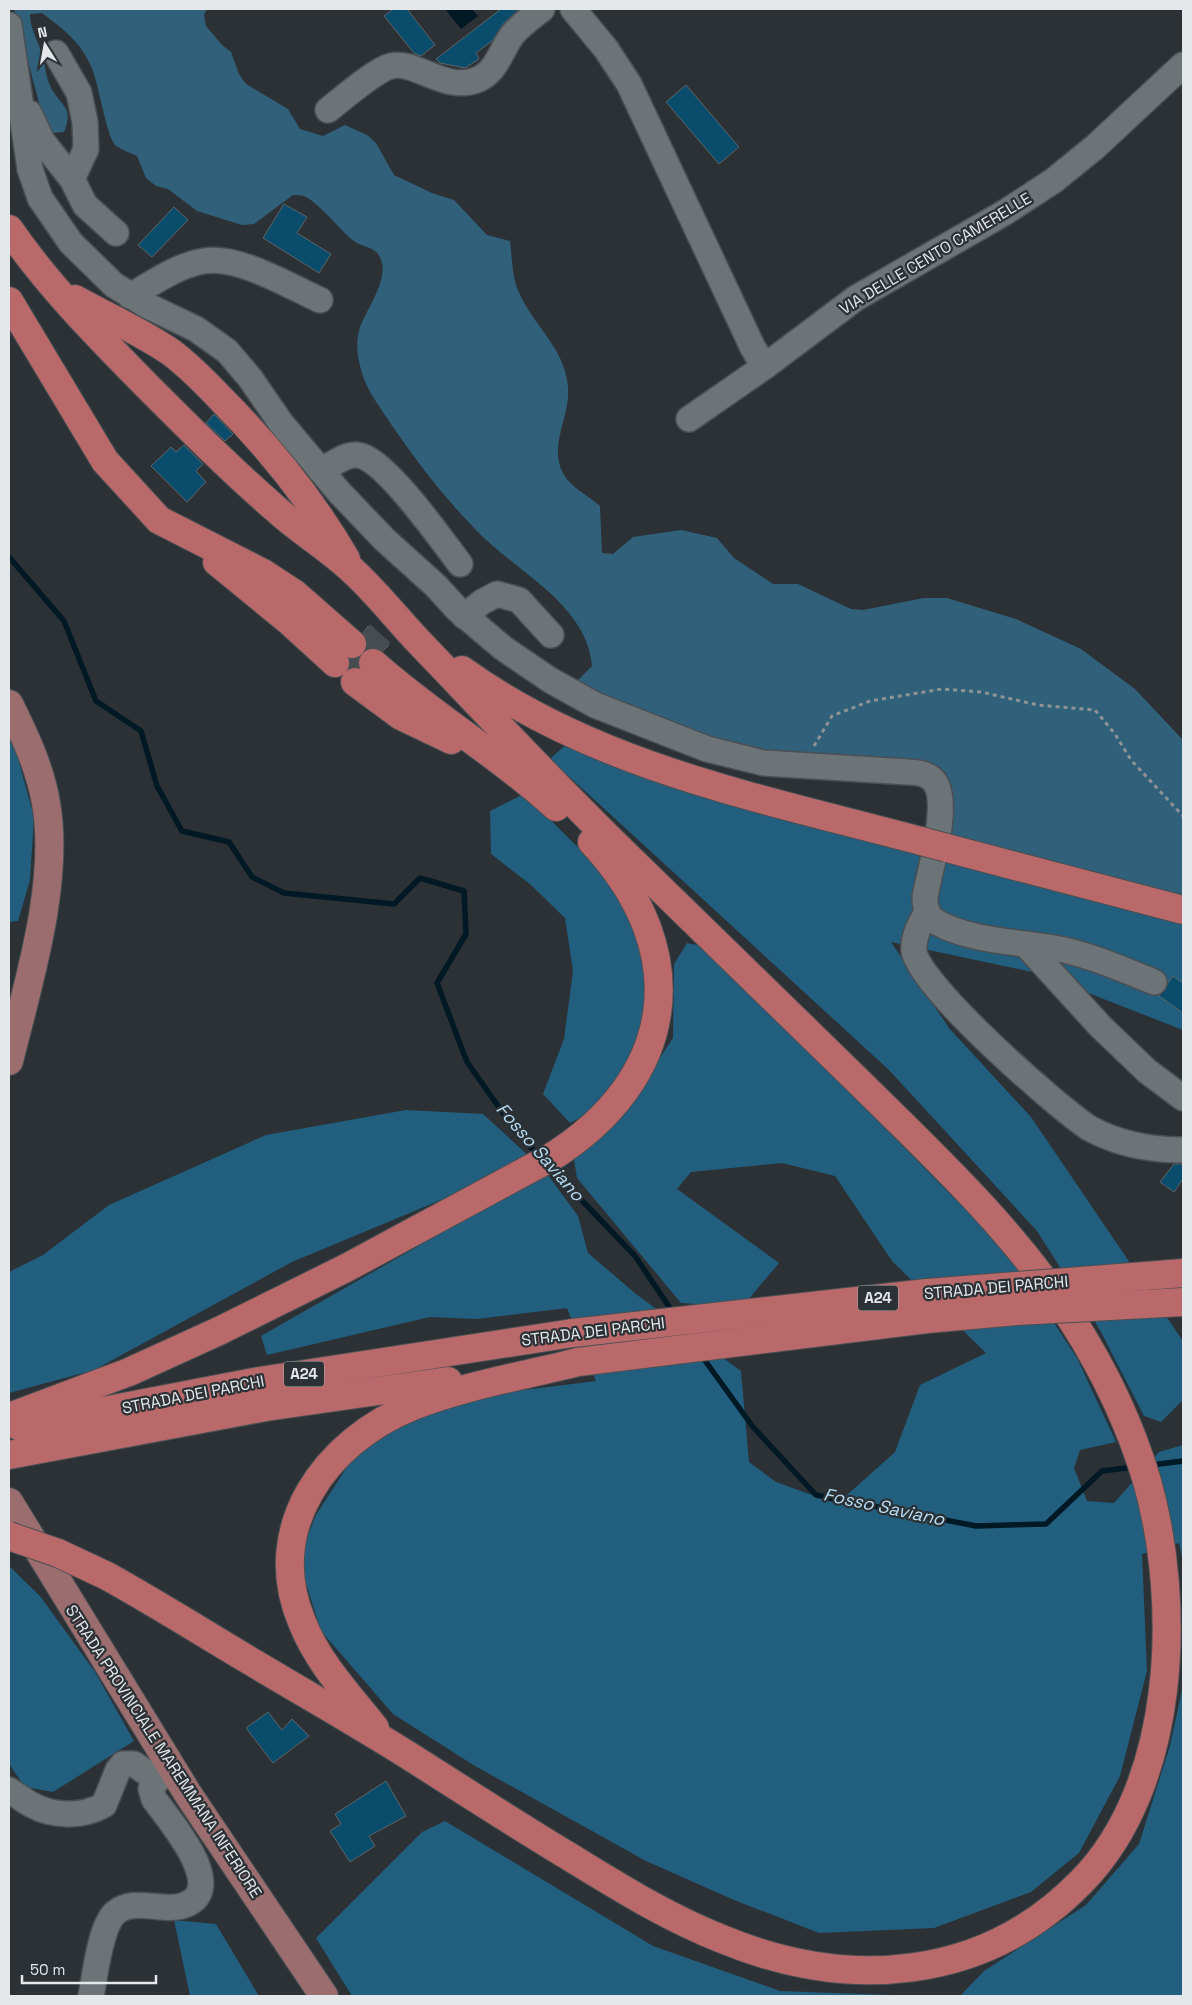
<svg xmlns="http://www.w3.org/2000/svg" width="1192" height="2005" font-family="'Space Grotesk',sans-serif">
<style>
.green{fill:#31607b}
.forest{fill:#225f7f}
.water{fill:#011825}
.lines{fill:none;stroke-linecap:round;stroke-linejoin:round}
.stream{stroke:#011825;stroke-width:5.5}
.building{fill:#094c6b;stroke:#5e6569}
.highway-tunnel{stroke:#474c50;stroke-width:28;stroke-dasharray:28 14;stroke-linecap:butt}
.minor-casing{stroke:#4a4f53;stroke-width:28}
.major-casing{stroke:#4a4f53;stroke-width:30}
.highway-casing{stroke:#4a4f53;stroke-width:30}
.path{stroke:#8e9396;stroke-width:3;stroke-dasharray:4 4;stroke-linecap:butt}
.minor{stroke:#6d7478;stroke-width:25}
.major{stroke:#9b6d6f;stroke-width:28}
.highway{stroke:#b96969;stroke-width:28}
.highway-bridge-casing{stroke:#4a4f53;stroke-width:30;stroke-linecap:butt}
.highway-bridge{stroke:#b96969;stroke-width:28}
.labels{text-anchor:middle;stroke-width:4.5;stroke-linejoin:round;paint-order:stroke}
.shield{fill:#2b3135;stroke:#acb1b4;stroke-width:1}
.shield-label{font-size:15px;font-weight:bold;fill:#e4e8eb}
.street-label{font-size:16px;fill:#e4e8eb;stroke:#2b3135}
.water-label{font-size:18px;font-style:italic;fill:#b7ddf5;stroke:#2b3135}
</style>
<rect width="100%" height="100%" fill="#2b3135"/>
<!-- green -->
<path class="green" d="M14,9h193l-3,6 2,11 16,19 9,7 8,22 7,10 42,25 12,20 23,7 22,-11 22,10 9,8 18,32 38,18 22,7 33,35 23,6c2,15 2,36 8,49 14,35 47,57 50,97 3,28 -20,59 -5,86 7,14 26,23 37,33l2,47 11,1 20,-17 48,-7 36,8 17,20 39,26h25l53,25 12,1 61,-12h23l69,21 65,30 54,40 48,51v157l-237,-64c8,-34 12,-42 -12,-69l-44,-6 -119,-4 -41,-6 -155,-65 17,-17c-5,-63 -78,-95 -117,-137 -38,-39 -70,-83 -100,-129 -12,-17 -22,-48 -16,-69 5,-20 35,-55 19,-77 -4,-6 -16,-8 -23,-12 -5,-4 -10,-8 -14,-13 -8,-8 -27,-29 -37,-33 -3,-1 -8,-1 -11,-1l-39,29 -12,1 -45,-14 -29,-22 -12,-3 -10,-8 -9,-22c-6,-3 -15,-6 -21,-10 -10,-9 -17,-63 -25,-80 -11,-25 -28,-37 -49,-53l-12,1c0,15 8,26 12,40 3,11 4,24 9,34 11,19 23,19 13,44l-12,1 -7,-8z"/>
<!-- forest -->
<g class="forest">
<path d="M9,738l8,17 17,62 -4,63 -12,41 -9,1z"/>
<path d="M570,741l613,182v107l-146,-57 -146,-31 58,86 82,89 152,224v59l-22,22 -17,-6 -44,-86 -63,-99 -148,-161 -339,-311z"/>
<path d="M524,794l84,83 29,49 11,47 -2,66 -48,69 -28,15 -27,-29 21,-55 9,-68 -8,-53 -34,-33 -40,-31 -1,-43z"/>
<path d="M687,943l20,4 301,306 69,105 39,84 -36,8 -6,18 13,33 27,2 45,-51 24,-7v117l-4,-19 -37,11 5,117 -27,105 -41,77 -48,39 -97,36 -115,5 -85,-33 -88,-39 -171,-95 -82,-52 -72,-83 -16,-51 -3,-30 14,-35 38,-59 75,-49 79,-15 88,-11 -29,-73 -90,11 -47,-2 -163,38 -6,-19 222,-127 -11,-22 -180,75 -198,108 -85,23v-121l34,-17 66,-50 157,-70 140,-25 77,4 62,57 33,45 10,37 48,41 105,77 8,91 27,20 61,22 58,-52 25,-67 66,-32 -94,-92 -57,-85 -53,-13 -91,9 -14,17 102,74 -37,44 -61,-4 -104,-125 -3,-18 63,-67 36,-55 1,-74z"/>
<path d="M9,1566l31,30 55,76 39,69 -81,51 -28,-5 -16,-23z"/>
<path d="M1183,1685v311h-223l24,-25 102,-66 53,-61 31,-98z"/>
<path d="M445,1821l208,125 127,45 112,4 -540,1 -36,-58 106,-106z"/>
<path d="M174,1920l42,4 43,72h-69z"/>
</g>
<!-- water -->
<path class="water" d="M445,9h27l6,7 -17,13z"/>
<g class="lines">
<!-- stream -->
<g class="stream">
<path d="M9,557l55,64 32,80 45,30 16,55 25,45 47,11 23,35 32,16 110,11 26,-26 44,13 2,43 -29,49 30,79 48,68 23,25"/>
<path d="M550,1167l85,89 39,58"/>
<path d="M701,1355l52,72 63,68 160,31 70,-2 56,-53 32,-4"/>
<path d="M1151,1465l32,-4"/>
</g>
</g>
<!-- building -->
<g class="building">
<path d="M393,9h14l28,36 -14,11 -7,-3 -30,-37z"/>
<path d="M501,9h18l-16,15 -11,17 -16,12 3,6 -14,9 -25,-5 -4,-4z"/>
<path d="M686,85l53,62 -20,17 -53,-62z"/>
<path d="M284,204l23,13 -10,16 34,21 -12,19 -56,-35z"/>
<path d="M174,207l14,13 -36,37 -14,-12z"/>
<path d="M214,414l19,20 -8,7 -19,-18z"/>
<path d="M184,445l19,19 -7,7 10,11 -19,20 -36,-36 20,-19 5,5z"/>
<path d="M368,626l21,19 -6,6 -8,-3 -9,1 1,-10 -4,-6z"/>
<path d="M1173,976l10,7v30l-24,-17z"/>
<path d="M1174,1164h9v15l-9,13 -14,-10z"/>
<path d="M268,1712l14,18 10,-11 17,17 -36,27 -27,-35z"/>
<path d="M386,1781l20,35 -37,20 6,10 -25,16 -20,-31 11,-7 -6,-10z"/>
</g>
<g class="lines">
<!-- highway-tunnel -->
<g class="highway-tunnel">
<path d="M361,635l20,18"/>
<path d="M343,653l21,19"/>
</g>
<!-- minor casing -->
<g class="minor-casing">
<g id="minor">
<path d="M573,9l33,40 23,35 123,262 12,21 92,-69 148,-85 49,-32 42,-34 88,-82"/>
<path d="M9,25l21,144 10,29 31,45 43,42 34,21 48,23 31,22 23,27 31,45 58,69 46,48 51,46 21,23 46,39 47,32 45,25 112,44 57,14 144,9c9,0 19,2 25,8 19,20 -4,92 -8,117 0,11 2,20 13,26 35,19 87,19 126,27 31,7 60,20 90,32"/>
<path d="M56,53l23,40 6,29 1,27 -14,30"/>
<path d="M328,110c14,-11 47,-40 63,-44 26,-6 55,28 88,13 18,-8 23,-31 34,-45 9,-10 19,-17 29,-25"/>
<path d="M29,113l13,28 30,38 13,26 31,28"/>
<path d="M130,296c23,-13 48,-31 74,-35 34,-6 85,25 116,39"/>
<path d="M689,419l75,-52"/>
<path d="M320,470c14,-5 27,-19 42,-14 27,9 79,83 98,108"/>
<path d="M464,616l18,-14 15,-8 22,6 32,35"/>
<path d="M927,912c-7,12 -14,24 -13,39 5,35 142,155 175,177 29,16 62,22 94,22"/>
<path d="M1027,946l73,80 47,45 36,27"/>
<path d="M9,1790c8,5 15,11 23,15 22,12 51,12 72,0l14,-35 5,-6h11l23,16 14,-10"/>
<path d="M91,1996c4,-20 9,-69 24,-83 18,-16 48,-1 67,-7 50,-15 -14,-87 -28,-107l-3,-10 6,-9"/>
</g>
</g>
<!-- major casing -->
<g class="major-casing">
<g id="major">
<path d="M9,704c16,32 31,64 37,99 14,79 -18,181 -37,258"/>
<path d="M9,1502l179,292 136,202"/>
</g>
</g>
<!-- highway casing -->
<g class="highway-casing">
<g id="highway">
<path d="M9,229c40,58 90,108 139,158 42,42 84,84 129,123 24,22 53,39 76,61 24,22 44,48 66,71 68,71 134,142 204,210 78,75 155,151 233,227 77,76 156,149 216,241 32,50 58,104 75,161 35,124 29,304 -65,400 -98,101 -234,110 -360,58 -56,-22 -106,-54 -157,-85 -51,-31 -101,-63 -151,-95 -55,-35 -112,-67 -167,-100 -47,-28 -93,-57 -140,-83"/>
<path d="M75,299c32,18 67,33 97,54 18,14 34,30 50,47 48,48 90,101 124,159"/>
<path d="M9,301l96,160 54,59 104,53 32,21 57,50"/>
<path d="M217,562l72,59 46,42"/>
<path d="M373,663c58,52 125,91 183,144"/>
<path d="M462,670c134,97 302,129 459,171"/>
<path d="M355,682l46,34 50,24"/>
<path d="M947,848l236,62"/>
<path d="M9,1417l120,-45 90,-41 127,-63 204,-110c127,-79 145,-206 42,-316"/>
<path d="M20,1427l234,-45 319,-49"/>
<path d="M9,1455l257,-48 182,-26"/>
<path d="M375,1728c-27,-34 -57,-65 -73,-106 -40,-94 24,-181 111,-216 53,-21 111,-30 165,-44"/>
</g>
</g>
<!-- path -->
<path class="path" d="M814,746l18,-30 38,-15 72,-12 39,3 57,13 57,5 20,24 16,26 52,56"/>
<!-- minor -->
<use href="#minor" class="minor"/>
<!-- major -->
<use href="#major" class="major"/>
<!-- highway -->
<use href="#highway" class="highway"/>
<!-- highway-bridge casing -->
<g class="highway-bridge-casing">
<g id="highway-bridge">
<path d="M921,841l26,7"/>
<path d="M573,1333l354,-40 256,-20"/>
<path d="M578,1362l349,-43 90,-8 166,-9"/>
<path d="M9,1536l49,17 49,23"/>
</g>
</g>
<!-- highway-bridge -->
<use href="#highway-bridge" class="highway-bridge"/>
</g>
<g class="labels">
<!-- shield labels -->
<g class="shield">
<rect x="858" y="1285.5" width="40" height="25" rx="4"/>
<rect x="284" y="1361.5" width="40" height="25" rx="4"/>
</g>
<g class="shield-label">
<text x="878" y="1303">A24</text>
<text x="304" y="1379">A24</text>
</g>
<!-- street labels -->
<g class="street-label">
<text transform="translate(935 253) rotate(-31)" y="6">VIA DELLE CENTO CAMERELLE</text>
<text transform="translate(996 1287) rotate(-5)" y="6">STRADA DEI PARCHI</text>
<text transform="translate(593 1331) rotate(-7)" y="6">STRADA DEI PARCHI</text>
<text transform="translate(193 1394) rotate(-11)" y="6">STRADA DEI PARCHI</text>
<text transform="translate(164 1751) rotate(57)" y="6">STRADA PROVINCIALE MAREMMANA INFERIORE</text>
</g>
<!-- water labels -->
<g class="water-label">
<text transform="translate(540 1152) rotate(49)" y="6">Fosso Saviano</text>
<text transform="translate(884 1507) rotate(12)" y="6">Fosso Saviano</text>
</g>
</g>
<!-- border -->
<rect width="1192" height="2005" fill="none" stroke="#e4e8eb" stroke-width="20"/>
<!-- north arrow -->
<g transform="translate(45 45) rotate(349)" stroke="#2b3135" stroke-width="4" paint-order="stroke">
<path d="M0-4L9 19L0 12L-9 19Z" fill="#e4e8eb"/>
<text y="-8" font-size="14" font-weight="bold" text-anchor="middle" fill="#e4e8eb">N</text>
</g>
<!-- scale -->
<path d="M22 1975v8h134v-8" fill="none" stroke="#e4e8eb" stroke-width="2.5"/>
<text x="30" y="1975" font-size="15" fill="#e4e8eb" stroke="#2b3135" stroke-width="4" paint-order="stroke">50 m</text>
</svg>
